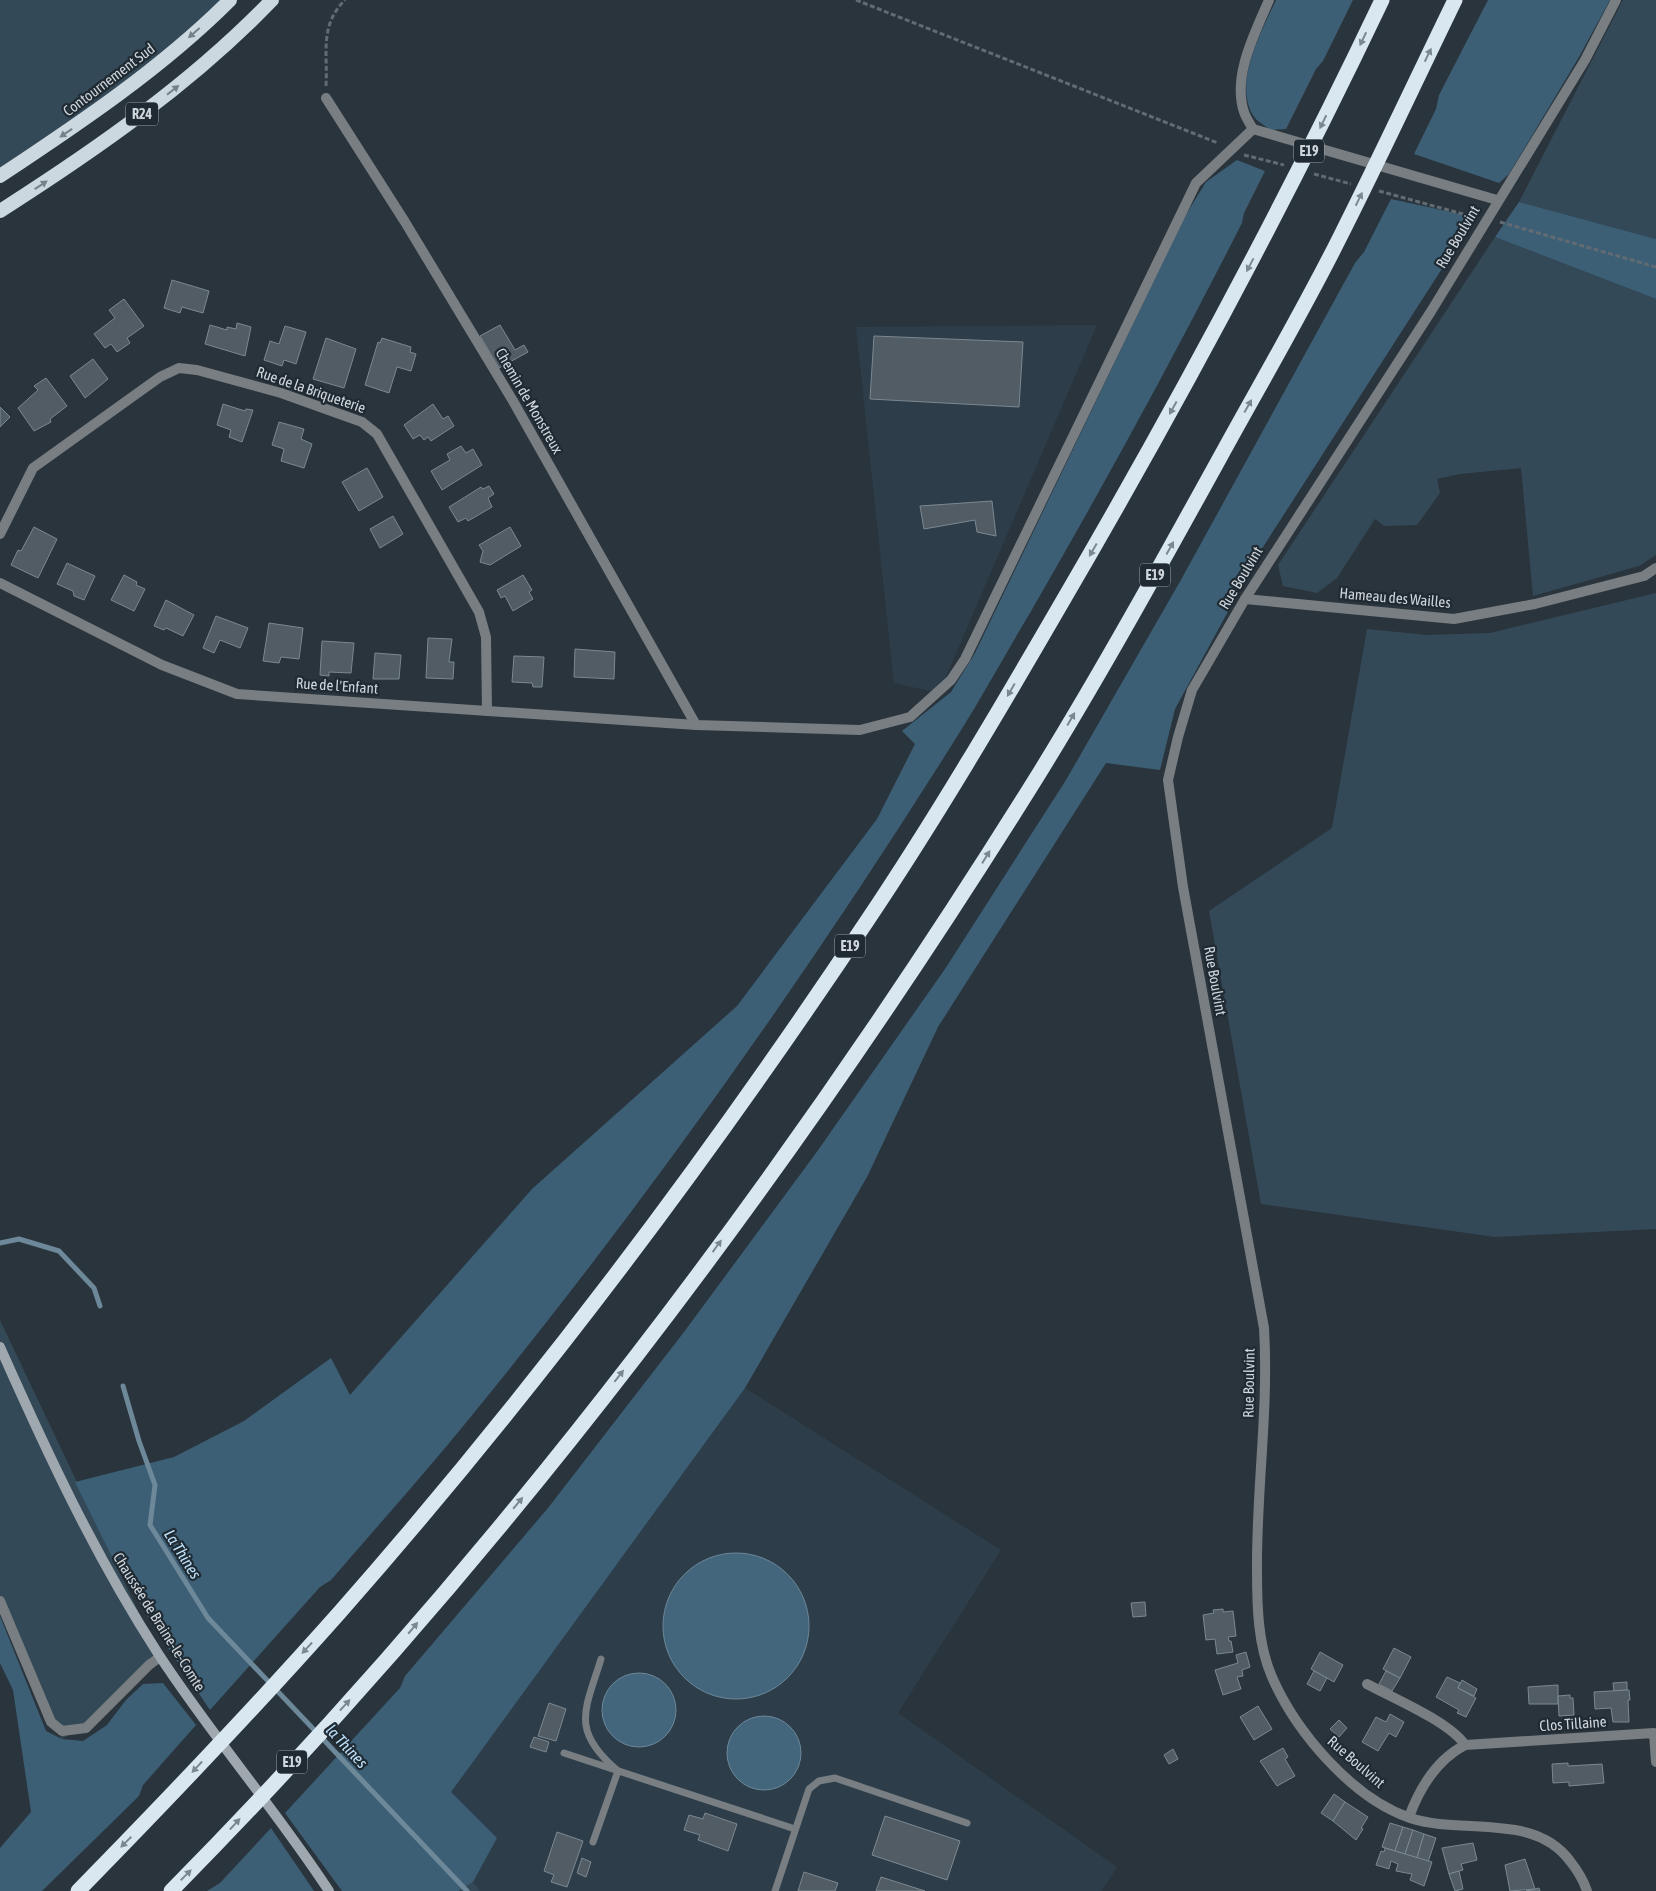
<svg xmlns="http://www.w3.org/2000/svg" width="1656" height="1891" font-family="'Asap Condensed',sans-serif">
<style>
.built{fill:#2d3e4a}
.green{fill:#344957}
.forest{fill:#3c5f76}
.water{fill:#43667d;stroke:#6d8899}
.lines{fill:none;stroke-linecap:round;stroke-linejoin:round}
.stream{stroke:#6d8899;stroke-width:5}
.building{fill:#515c65;stroke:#7c8891}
.path{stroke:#626b72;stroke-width:3;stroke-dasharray:5 2.5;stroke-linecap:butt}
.service{stroke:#787e82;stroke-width:7}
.minor{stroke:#787e82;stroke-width:10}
.secondary{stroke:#9fa8af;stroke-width:10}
.trunk{stroke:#cbd8e0;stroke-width:14}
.motorway{stroke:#d9e7f0;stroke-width:15}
.oneway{fill:#768189}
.oneway2{fill:#7c8891}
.labels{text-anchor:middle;stroke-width:4.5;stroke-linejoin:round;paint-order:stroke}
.shield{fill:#202a32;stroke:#9aa2a8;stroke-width:1}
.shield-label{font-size:14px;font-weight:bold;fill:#cfd6db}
.street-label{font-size:15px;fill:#cfd6db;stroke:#202a32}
.water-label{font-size:16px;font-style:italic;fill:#bde1fa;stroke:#202a32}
</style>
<rect width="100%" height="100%" fill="#2a343c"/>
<!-- built -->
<g class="built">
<path d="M1097,325l-158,368 -45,-10 -38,-356z"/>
<path d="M745,1388l256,162 -103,163 219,154 -15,24h-622l-7,-9 24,-44 -47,-46z"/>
</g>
<!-- green -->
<g class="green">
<path d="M0,0h230l-13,13 -217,163z"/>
<path d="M1623,0h33v239l-137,-37z"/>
<path d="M1495,237l161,62v256l-17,11 -106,30 -12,-128 -61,6 -23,5 3,14 -23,32 -33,1 -9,-7 -38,59 -20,15 -34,-7 -5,-21z"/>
<path d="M1656,593v636l-161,8 -234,-33 -52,-293 123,-83 35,-199 60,6 63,-2z"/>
<path d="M0,1320l160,337 -63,60 -35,22 -62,-126z"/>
<path d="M473,1882l7,9h-22z"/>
</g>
<!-- forest -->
<g class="forest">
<path d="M1276,0h77l-30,61 -7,8 -30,60 -16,1c-4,-4 -12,-8 -15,-12 -24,-32 7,-87 21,-118z"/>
<path d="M1488,0h122l-31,57 -70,117 -10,9 -85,-29 22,-45 3,-14z"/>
<path d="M1237,160l28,11 -21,42 -2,10c-67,132 -138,262 -212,390 -23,38 -44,77 -67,114 -153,245 -320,480 -503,703 -42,51 -86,100 -129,150l-11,7 -110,123 -56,-83 -42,-70 -37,-75 99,-25 70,-36 87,-63 19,37 182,-206 205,-183 140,-187 38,-75 -13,-13 49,-39 24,-39 210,-437 21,-34z"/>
<path d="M1391,199l74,16 7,7 -209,325 -88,162 -15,61 -54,-7 -168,264 -71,150 -122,211 -294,404 46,46 -24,44 -15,9h-116l-57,-78 115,-125 5,-12 143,-168 136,-176 132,-179 129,-184 121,-189 116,-202 173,-315 9,-11z"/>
<path d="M1519,202l137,37v60l-161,-62z"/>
<path d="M0,1616l46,115 16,8 21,2 24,-16 19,-25 17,-16 20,-1 33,42 -53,60 -4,11 -97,95h-42v-43l31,-36 -18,-122 -13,-27z"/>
<path d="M271,1828l43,63h-107l13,-8z"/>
</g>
<!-- water -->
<g class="water">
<circle cx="736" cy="1626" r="73"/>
<circle cx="639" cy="1710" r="37"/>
<circle cx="764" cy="1753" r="37"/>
</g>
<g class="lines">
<!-- stream -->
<g class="stream">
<path d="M0,1243l19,-4 40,12 35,37 6,18"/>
<path d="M123,1386l16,55 16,44 -5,40 58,93 259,273"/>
</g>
</g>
<!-- building -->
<g class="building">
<path d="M172,280l37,11 -6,22 -21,-6 -2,6 -16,-5z"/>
<path d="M124,299l20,27 -17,12 3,5 -13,9 -6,-8 -6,4 -11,-14 21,-16 -6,-8z"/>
<path d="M237,323l14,4 -6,29 -40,-12 5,-19 17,5v-3l9,2z"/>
<path d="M500,325l15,25 9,-5 4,7 -29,16 -19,-32z"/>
<path d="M285,326l21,6 -10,32 -12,-4 -2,6 -18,-6 6,-19 9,3z"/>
<path d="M874,336l149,6 -4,65 -149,-8z"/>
<path d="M326,338l30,11 -12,39 -31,-9z"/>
<path d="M382,338l29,9 -1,5 6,2 -5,17 -14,-4 -8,26 -24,-8 13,-43 2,1z"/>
<path d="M93,359l15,20 -23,19 -15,-22z"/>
<path d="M46,378l21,28 -17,13 1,3 -17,9 -16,-23 20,-18 -4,-4z"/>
<path d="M223,404l22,7 1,-2 7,1 -11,32 -13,-5 2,-7 -14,-5z"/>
<path d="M433,404l10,15 5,-3 6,10 -23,15 -3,-4 -4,3 -4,-5 -7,4 -9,-14z"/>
<path d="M0,407l10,10 -10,10z"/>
<path d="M279,422l25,7 -3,10 11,5 -8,24 -23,-7 3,-12 -12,-4z"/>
<path d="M461,446l5,7 7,-4 9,16 -40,25 -11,-19 19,-11 -3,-6z"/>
<path d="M367,468l16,29 -24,14 -17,-29z"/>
<path d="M489,486l5,8 -6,4 4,9 -24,14 -2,-3 -8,4 -9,-15 32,-20 2,2z"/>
<path d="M992,501l4,35 -19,-4 -2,-12 -51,9 -4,-23z"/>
<path d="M393,516l10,18 -23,14 -10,-19z"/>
<path d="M34,527l23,12 -19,39 -27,-13 7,-15 3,1z"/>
<path d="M510,527l11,19 -31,19 -10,-3 3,-11 -4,-6z"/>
<path d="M67,563l28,13 -11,24 -10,-4 -1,-5 -16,-7z"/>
<path d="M124,575l13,7 -1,3 9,4 -11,22 -23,-11z"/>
<path d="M523,575l9,15 -3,2 4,7 -20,12 -8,-15 -4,2 -4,-8z"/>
<path d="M166,600l28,15 -11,21 -17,-8 -2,2 -10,-4z"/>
<path d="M216,616l32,12 -8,20 -20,-8 -6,13 -11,-5z"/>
<path d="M269,623l34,5 -4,31 -18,-2 -2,6 -16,-2z"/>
<path d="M428,638l24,1 -3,23h5l-1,17 -27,-1z"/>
<path d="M322,641l32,2 -3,30 -22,-1v4l-9,-1z"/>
<path d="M575,649l40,3 -1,27 -40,-2z"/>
<path d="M375,653l26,2 -2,24h-26z"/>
<path d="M514,656l30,1 -2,30h-9l-1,-4 -20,-1z"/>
<path d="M1145,1602l1,14 -13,1 -2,-14z"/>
<path d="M1223,1609v3l10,-1 3,25 -8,1 1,4h2l2,11 -16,2 -2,-15 -9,1 -3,-25 11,-2 -1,-3z"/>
<path d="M1394,1648l17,9 -11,21 -17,-9z"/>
<path d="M1246,1652l4,15 -8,3 1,6 -6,1 4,12 -18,6 -8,-25 23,-7 -2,-8z"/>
<path d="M1320,1652l23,13 -9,17 -23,-13z"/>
<path d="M1314,1671l13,7 -7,13 -13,-7z"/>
<path d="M1386,1671l14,7 -8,13 -13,-7z"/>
<path d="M1447,1677l13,6 -2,5 18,10 -10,19 -9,-4 2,-3 -23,-13z"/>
<path d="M1462,1680l15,9 -3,7 -16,-8z"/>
<path d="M1627,1682v8l-13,1 -1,-8z"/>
<path d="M1558,1685v19h-29l-1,-17z"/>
<path d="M1627,1690h2l1,10h-2l1,22h-16l-2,-14 -16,1 -1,-17z"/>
<path d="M1570,1695v3h3l1,17 -15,1 -1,-20z"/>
<path d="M549,1703l17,6 -10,32 -18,-5z"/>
<path d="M1258,1706l14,23 -18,11 -14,-23z"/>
<path d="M1390,1714l14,8 -8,15 -7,-4 -11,18 -16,-9 14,-25 10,5z"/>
<path d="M1339,1720l8,8 -8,9 -9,-8z"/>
<path d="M534,1737l15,5 -3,10 -16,-5z"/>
<path d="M1283,1748l5,9 -3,2 10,17 -18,10 -17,-25z"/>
<path d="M1173,1749l5,10 -9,5 -5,-9z"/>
<path d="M1568,1763v3l34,-2 2,19 -35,3v-4l-16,1 -1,-19z"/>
<path d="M1334,1794l11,8 -12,19 -12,-8z"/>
<path d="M1345,1802l23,15 -7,11 2,1 -7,11 -23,-19z"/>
<path d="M705,1813l32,11 -9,27 -30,-11 2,-5 -16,-5 5,-15 14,4z"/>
<path d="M885,1816l75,25 -13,39 -75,-25z"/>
<path d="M1390,1823l13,4 -8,24 -13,-4z"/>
<path d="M1403,1827l10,3 -8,24 -10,-3z"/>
<path d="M1413,1830l11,4 -7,24 -12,-4z"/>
<path d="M557,1832l26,9 -16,46 -16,-5 3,-7 -10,-4z"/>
<path d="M1424,1834l12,4 -8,24 -11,-4z"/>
<path d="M1473,1843l4,17 -16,4 2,6 -14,4 -7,-26z"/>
<path d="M1385,1848l47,14 -8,24 -14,-6 2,-6 -16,-3 2,-7 -7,-3 -2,8 -13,-4 5,-14 3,1z"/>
<path d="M582,1858l9,4 -5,15 -9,-4z"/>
<path d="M1525,1859l10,30 -25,2 -5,-26z"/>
<path d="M1459,1871l4,18 -8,2 -6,-17z"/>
<path d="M804,1872l34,11 -3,8h-37z"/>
<path d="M881,1877l44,14h-49z"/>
<path d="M1539,1888l1,3h-14l9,-2z"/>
</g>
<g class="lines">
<!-- path -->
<g class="path">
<path d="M856,0l362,143"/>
<path d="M326,86c2,-33 -7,-60 19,-86"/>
<path d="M1244,155l40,10"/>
<path d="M1314,174l37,10"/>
<path d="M1379,191l95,26"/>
<path d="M1500,222l156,45"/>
</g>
<!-- service -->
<g class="service">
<path d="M564,1753l231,76"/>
<path d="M593,1842l25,-71c-48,-41 -33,-60 -17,-112"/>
<path d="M775,1891l34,-102 10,-8 16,-3 132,45"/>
</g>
<!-- minor -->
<g class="minor">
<path d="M326,98l79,124 108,179 183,324"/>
<path d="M1253,129l244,71"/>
<path d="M1253,129c-3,-5 -7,-11 -9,-17 -12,-36 11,-79 25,-112"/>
<path d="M0,534l33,-66 127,-91 19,-9 18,2 84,23 81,29 15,12 102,178 7,25 1,74"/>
<path d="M0,583l162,82 75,29 459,31 164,5 50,-13 41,-37 14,-21 231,-476 57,-54"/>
<path d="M1245,599l209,20 81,-15 109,-28 12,-8"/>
<path d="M0,1601l51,121 11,9 24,-3 63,-63 11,-8"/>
<path d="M1367,1684c26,14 83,38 98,61"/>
<path d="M1409,1817c11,-30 27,-57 56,-72l189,-12 2,29"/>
<path d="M1587,1891c-4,-12 -9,-20 -17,-30 -36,-49 -108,-26 -160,-43 -58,-20 -114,-86 -138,-141 -14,-32 -15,-70 -15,-105 -1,-81 12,-162 7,-244l-81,-441 -15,-107 10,-43 14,-47 53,-91 185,-286 155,-253 31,-60"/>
</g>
<!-- secondary -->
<path class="secondary" d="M0,1347c48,108 95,209 159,308 53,81 117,155 170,236"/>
<!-- trunk -->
<g class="trunk">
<path d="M0,176c80,-53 162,-108 230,-176"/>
<path d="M0,211c97,-62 192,-128 272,-211"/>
</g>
<!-- motorway -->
<g class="motorway">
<path d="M78,1891c89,-91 177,-183 262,-279 191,-217 367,-451 527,-691 69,-103 132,-210 194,-317 115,-197 223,-398 321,-604"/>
<path d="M171,1891c330,-334 621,-720 869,-1119 64,-104 124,-213 183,-320 39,-71 80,-141 116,-213 40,-79 77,-159 116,-239"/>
</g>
</g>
<!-- one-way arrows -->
<defs><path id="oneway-solid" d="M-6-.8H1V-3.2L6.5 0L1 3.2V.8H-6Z" transform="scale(1.25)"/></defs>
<g class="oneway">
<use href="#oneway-solid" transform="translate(194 33) rotate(139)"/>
<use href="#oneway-solid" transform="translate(173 90) rotate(-38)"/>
<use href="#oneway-solid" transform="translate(66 133) rotate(146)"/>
<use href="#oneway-solid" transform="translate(41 185) rotate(-33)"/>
</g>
<g class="oneway2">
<use href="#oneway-solid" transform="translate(1363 39) rotate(115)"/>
<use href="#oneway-solid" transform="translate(1428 55) rotate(-64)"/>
<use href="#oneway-solid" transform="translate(1323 122) rotate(116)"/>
<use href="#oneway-solid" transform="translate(1359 199) rotate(-64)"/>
<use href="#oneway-solid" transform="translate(1250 265) rotate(118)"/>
<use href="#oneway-solid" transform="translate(1248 406) rotate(-61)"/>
<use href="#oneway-solid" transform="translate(1173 408) rotate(119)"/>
<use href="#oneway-solid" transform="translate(1170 548) rotate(-61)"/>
<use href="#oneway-solid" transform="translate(1093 550) rotate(120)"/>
<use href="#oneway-solid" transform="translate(1011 690) rotate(120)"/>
<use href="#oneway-solid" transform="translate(1071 719) rotate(-60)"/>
<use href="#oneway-solid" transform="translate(986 857) rotate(-58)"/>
<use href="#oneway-solid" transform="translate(717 1246) rotate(-54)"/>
<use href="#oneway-solid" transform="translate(619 1376) rotate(-52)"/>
<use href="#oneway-solid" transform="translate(518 1503) rotate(-50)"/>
<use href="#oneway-solid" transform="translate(413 1628) rotate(-50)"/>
<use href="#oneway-solid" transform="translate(307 1648) rotate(133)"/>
<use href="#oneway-solid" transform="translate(345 1705) rotate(-47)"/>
<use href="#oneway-solid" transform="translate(197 1767) rotate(133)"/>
<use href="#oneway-solid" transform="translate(235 1824) rotate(-47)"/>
<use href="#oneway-solid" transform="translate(126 1842) rotate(135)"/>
<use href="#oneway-solid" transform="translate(186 1875) rotate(-45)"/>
</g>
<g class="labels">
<!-- shield labels -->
<g class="shield">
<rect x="126" y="102.5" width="32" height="23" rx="4"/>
<rect x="1294" y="139.5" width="30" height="23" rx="4"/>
<rect x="1140" y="563.5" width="30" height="23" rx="4"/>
<rect x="835" y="934.5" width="30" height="23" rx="4"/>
<rect x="277" y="1750.5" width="30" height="23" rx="4"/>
</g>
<g class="shield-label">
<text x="142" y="119">R24</text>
<text x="1309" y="156">E19</text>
<text x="1155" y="580">E19</text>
<text x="850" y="951">E19</text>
<text x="292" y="1767">E19</text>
</g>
<!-- street labels -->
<g class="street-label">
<text transform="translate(109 80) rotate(-37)" y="5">Contournement Sud</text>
<text transform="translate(1458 237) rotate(-59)" y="5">Rue Boulvint</text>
<text transform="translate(311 390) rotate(19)" y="5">Rue de la Briqueterie</text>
<text transform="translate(529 401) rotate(60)" y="5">Chemin de Monstreux</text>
<text transform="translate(1241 578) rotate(-59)" y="5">Rue Boulvint</text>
<text transform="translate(1395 598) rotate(5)" y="5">Hameau des Wailles</text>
<text transform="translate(337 686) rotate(4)" y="5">Rue de l'Enfant</text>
<text transform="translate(1215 981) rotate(80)" y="5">Rue Boulvint</text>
<text transform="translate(1249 1383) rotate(-89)" y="5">Rue Boulvint</text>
<text transform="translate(159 1622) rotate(58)" y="5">Chaussée de Braine-le-Comte</text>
<text transform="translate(1573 1724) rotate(-4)" y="5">Clos Tillaine</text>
<text transform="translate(1356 1762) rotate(41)" y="5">Rue Boulvint</text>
</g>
<!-- water labels -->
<g class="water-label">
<text transform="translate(183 1554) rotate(58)" y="6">La Thines</text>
<text transform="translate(347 1746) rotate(47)" y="6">la Thines</text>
</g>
</g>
</svg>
